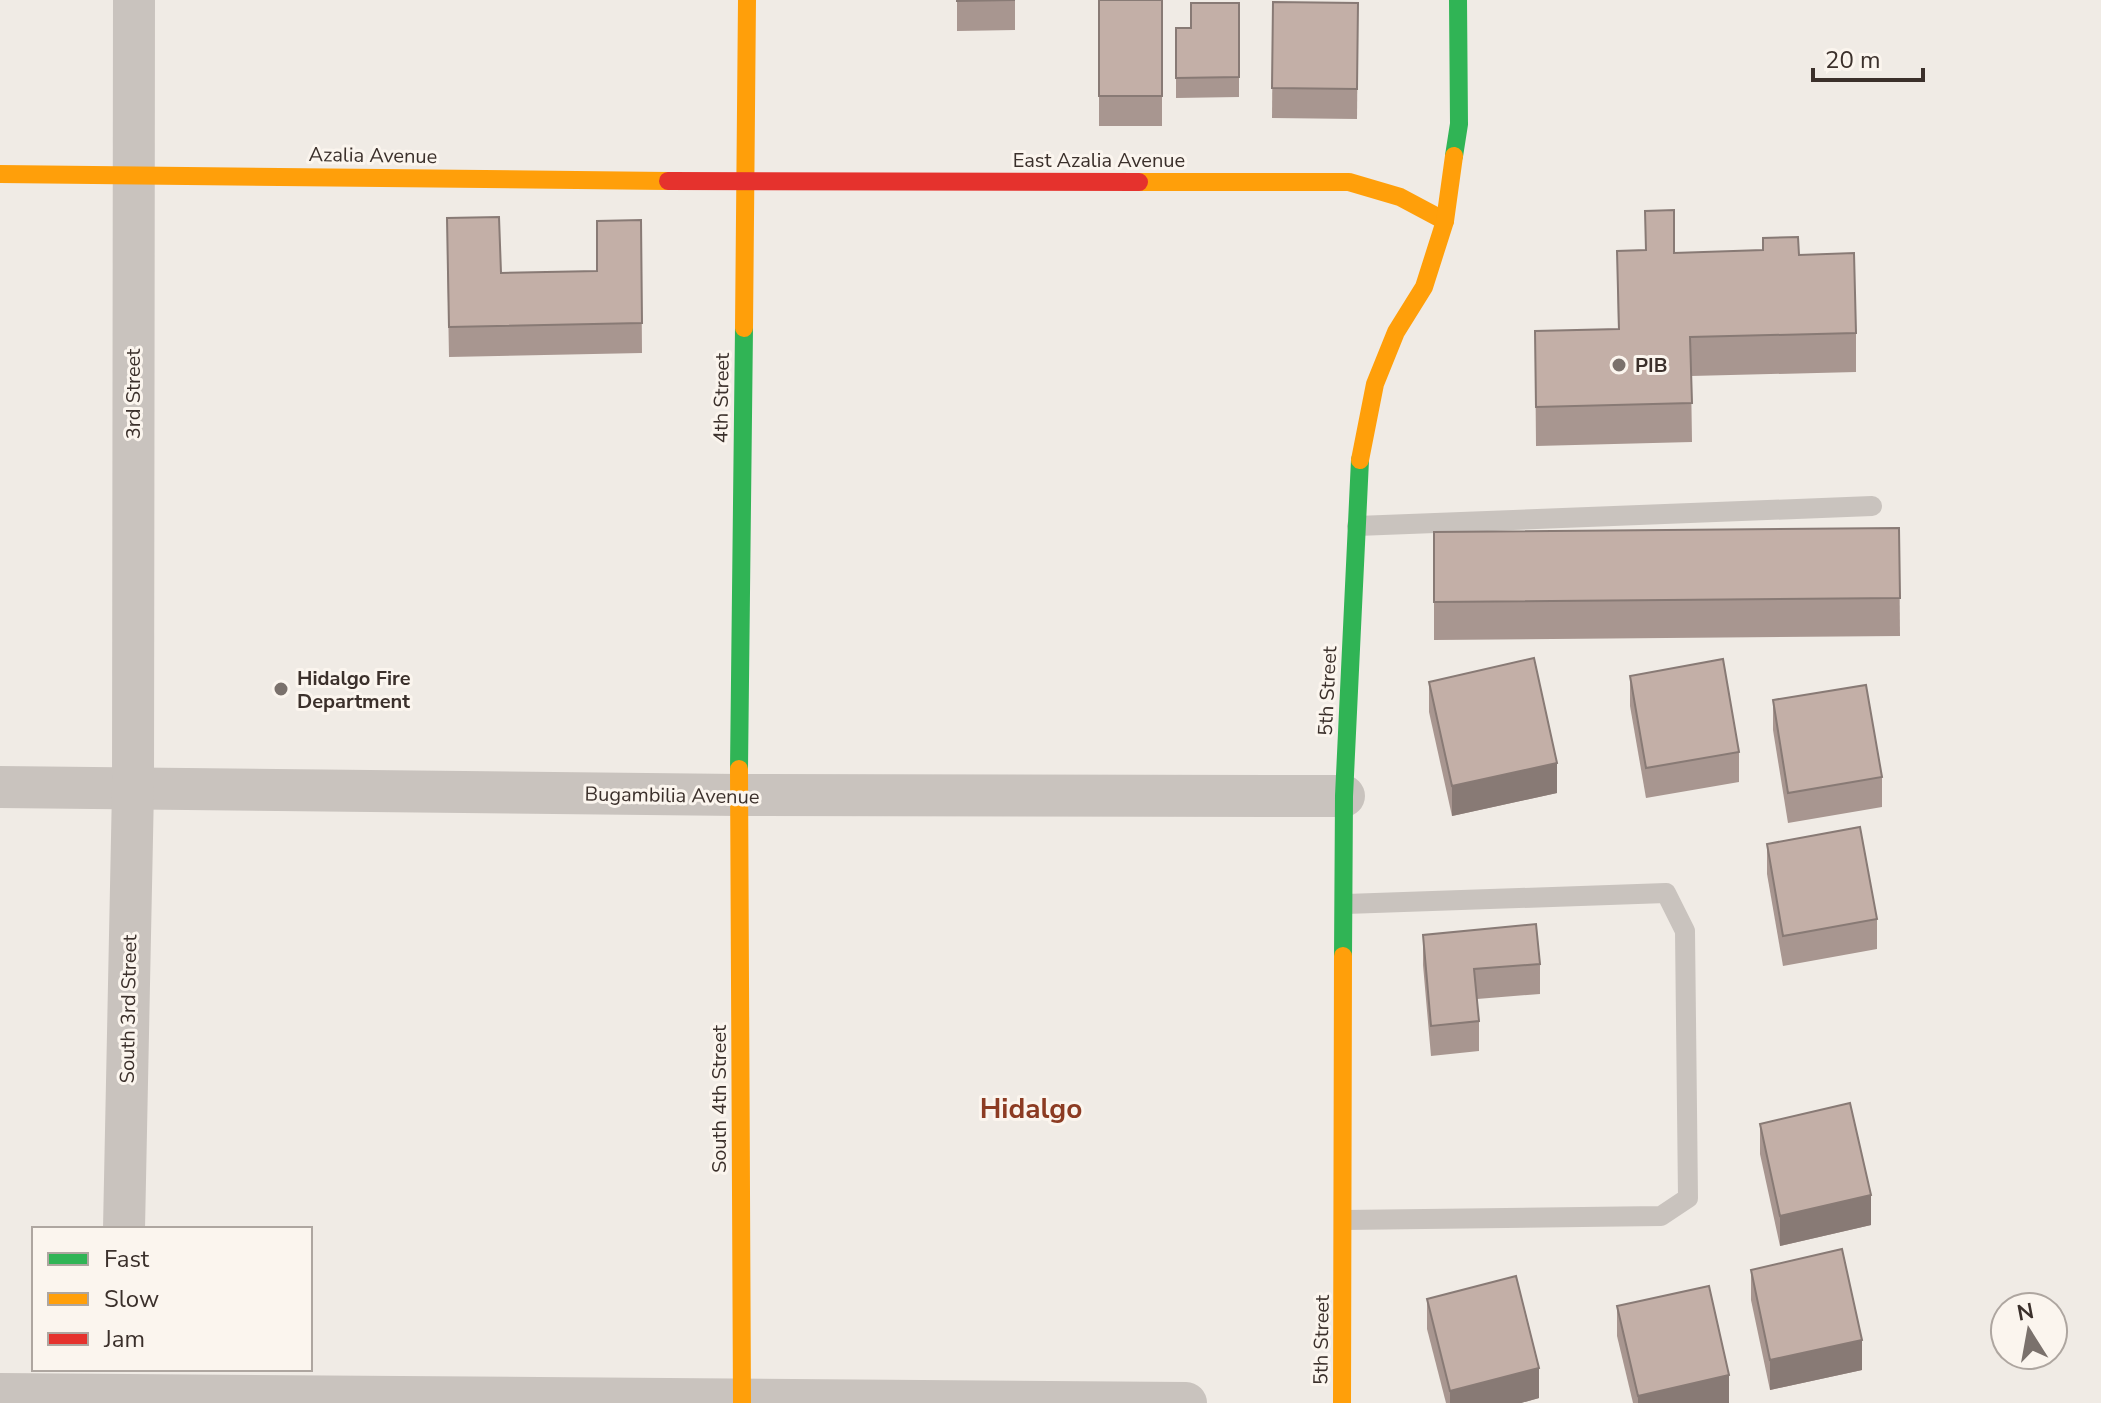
<svg xmlns="http://www.w3.org/2000/svg" width="2101" height="1403" font-family="'Nunito Sans',sans-serif">
<style>
.lines{fill:none;stroke-linecap:round;stroke-linejoin:round}
.lane{stroke:#c9c3be;stroke-width:20}
.street{stroke:#c9c3be;stroke-width:42}
.fast{stroke:#30b455;stroke-width:18}
.slow{stroke:#ff9f0a;stroke-width:18}
.jam{stroke:#e5322d;stroke-width:18}
.wall{fill:#a89690}
.shaded-wall{fill:#887a75}
.building{fill:#c3afa7;stroke:#887a75;stroke-width:2}
.poi-dot{fill:#7a716c;stroke:#fbf5ee;stroke-width:3}
.labels{text-anchor:middle;stroke-width:6;stroke-linejoin:round;paint-order:stroke}
.street-label{font-size:20px;fill:#3b302b;stroke:#fbf5ee}
.poi-label{font-size:20px;font-weight:bold;fill:#3b302b;stroke:#fbf5ee;text-anchor:start}
.district-label{font-size:28px;font-weight:bold;fill:#8c3b22;stroke:#fbf5ee}
</style>
<rect width="100%" height="100%" fill="#f0ebe5"/>
<g class="lines">
<!-- lane -->
<g class="lane">
<path d="M1357,526l515,-20"/>
<path d="M1344,1220l317,-4 27,-18 -3,-267 -19,-38 -320,11"/>
</g>
<!-- street -->
<g class="street">
<path d="M0,787l739,8 605,1"/>
<path d="M124,1229l9,-440 1,-789"/>
<path d="M0,1394l1186,9"/>
</g>
<!-- fast -->
<g class="fast">
<path d="M1454,156l5,-32 -1,-124"/>
<path d="M739,769l5,-441"/>
<path d="M1343,956l1,-160 16,-336"/>
</g>
<!-- slow -->
<g class="slow">
<path d="M0,174l668,7"/>
<path d="M1139,182h210l51,15 45,24"/>
<path d="M744,328l3,-328"/>
<path d="M1360,460l15,-76 21,-52 28,-45 21,-66 9,-65"/>
<path d="M739,769l3,634"/>
<path d="M1342,1403l1,-447"/>
</g>
<!-- jam -->
<path class="jam" d="M668,181l471,1"/>
</g>
<!-- wall -->
<g class="wall">
<path d="M957,0h58v30l-58,1z"/>
<rect x="1099" y="0" width="63" height="126"/>
<path d="M1273,2l85,1 -1,116 -85,-1z"/>
<path d="M1239,3v94l-63,1v-70h15z"/>
<path d="M1645,211l29,42 125,2 57,78v39l-165,4 1,66 -156,4 -1,-115 83,-2 -1,-78 28,-1z"/>
<path d="M641,220l1,133 -193,4 -2,-109 54,25 96,-2z"/>
<path d="M1899,528l1,108 -466,4v-108z"/>
<path d="M1630,676l109,76v30l-93,16 -16,-92z"/>
<path d="M1429,682l128,111 -105,23 -23,-104z"/>
<path d="M1773,700l109,77v30l-94,16 -15,-93z"/>
<path d="M1767,844l110,75v30l-94,17 -16,-92z"/>
<path d="M1423,935l117,29v30l-63,5 2,22v30l-48,5 -8,-91z"/>
<path d="M1760,1124l111,101 -91,21 -20,-92z"/>
<path d="M1751,1270l111,100 -92,20 -19,-90z"/>
<path d="M1427,1299l112,99 -18,5h-75l-19,-74z"/>
<path d="M1617,1306l112,97h-96l-16,-67z"/>
</g>
<!-- shaded-wall -->
<g class="shaded-wall">
<path d="M1557,763v30l-105,23v-30z"/>
<path d="M1871,1195v30l-91,21v-30z"/>
<path d="M1862,1340v30l-92,20v-30z"/>
<path d="M1539,1368v30l-18,5h-71v-12z"/>
<path d="M1729,1375v28h-91v-7z"/>
</g>
<!-- building -->
<g class="building">
<path d="M957,0h58l-58,1z"/>
<rect x="1099" y="0" width="63" height="96"/>
<path d="M1273,2l85,1 -1,86 -85,-1z"/>
<path d="M1191,3h48v74l-63,1v-50h15z"/>
<path d="M1674,210v43l89,-3v-12l35,-1 1,18 55,-2 2,80 -166,4 2,66 -156,4 -1,-76 84,-2 -2,-78 29,-1 -1,-39z"/>
<path d="M499,217l2,56 96,-2v-50l44,-1 1,103 -193,4 -2,-109z"/>
<path d="M1899,528l1,70 -466,4v-70z"/>
<path d="M1534,658l23,105 -105,23 -23,-104z"/>
<path d="M1723,659l16,93 -93,16 -16,-92z"/>
<path d="M1866,685l16,92 -94,16 -15,-93z"/>
<path d="M1860,827l17,92 -94,17 -16,-92z"/>
<path d="M1536,924l4,40 -66,5 5,52 -48,5 -8,-91z"/>
<path d="M1850,1103l21,92 -91,21 -20,-92z"/>
<path d="M1842,1249l20,91 -92,20 -19,-90z"/>
<path d="M1516,1276l23,92 -89,23 -23,-92z"/>
<path d="M1709,1286l20,89 -91,21 -21,-90z"/>
</g>
<!-- markers -->
<g class="poi-dot">
<circle cx="1619" cy="365" r="8"/>
<circle cx="281" cy="689" r="8"/>
</g>
<g class="labels">
<!-- street labels -->
<g class="street-label">
<text transform="translate(373 155) rotate(1)" y="7">Azalia Avenue</text>
<text x="1099" y="167">East Azalia Avenue</text>
<text transform="translate(133 394) rotate(-90)" y="7">3rd Street</text>
<text transform="translate(721 398) rotate(-89)" y="7">4th Street</text>
<text transform="translate(1327 691) rotate(-87)" y="7">5th Street</text>
<text transform="translate(672 795) rotate(1)" y="7">Bugambilia Avenue</text>
<text transform="translate(128 1009) rotate(-89)" y="7">South 3rd Street</text>
<text transform="translate(719 1099) rotate(-90)" y="7">South 4th Street</text>
<text transform="translate(1321 1340) rotate(-89)" y="7">5th Street</text>
</g>
<!-- poi labels -->
<g class="poi-label">
<text x="1635" y="372">PIB</text>
<text x="297" y="685">Hidalgo Fire<tspan x="297" dy="23">Department</tspan></text>
</g>
<!-- district labels -->
<g class="district-label">
<text x="1031" y="1118">Hidalgo</text>
</g>
</g>
<!-- legend -->
<rect x="32" y="1227" width="280" height="144" fill="#fbf5ee" stroke="#aea6a0" stroke-width="2"/>
<rect x="48" y="1253" width="40" height="12" fill="#30b455" stroke="#aea6a0" stroke-width="2"/>
<text x="104" y="1267" font-size="24" fill="#3b302b">Fast</text>
<rect x="48" y="1293" width="40" height="12" fill="#ff9f0a" stroke="#aea6a0" stroke-width="2"/>
<text x="104" y="1307" font-size="24" fill="#3b302b">Slow</text>
<rect x="48" y="1333" width="40" height="12" fill="#e5322d" stroke="#aea6a0" stroke-width="2"/>
<text x="104" y="1347" font-size="24" fill="#3b302b">Jam</text>
<!-- north arrow -->
<g transform="translate(2029 1331) rotate(349)"><circle r="38" fill="#fbf5ee" stroke="#aea6a0" stroke-width="2"/>
<path d="M0-6L14 30L0 20L-14 30Z" fill="#7a716c"/>
<text y="-12" font-size="22" font-weight="bold" text-anchor="middle" fill="#3b302b">N</text>
</g>
<!-- scale -->
<path d="M1813 68v12h110v-12" fill="none" stroke="#3b302b" stroke-width="4"/>
<text x="1825" y="68" font-size="24" fill="#3b302b" stroke="#fbf5ee" stroke-width="6" paint-order="stroke">20 m</text>
</svg>
